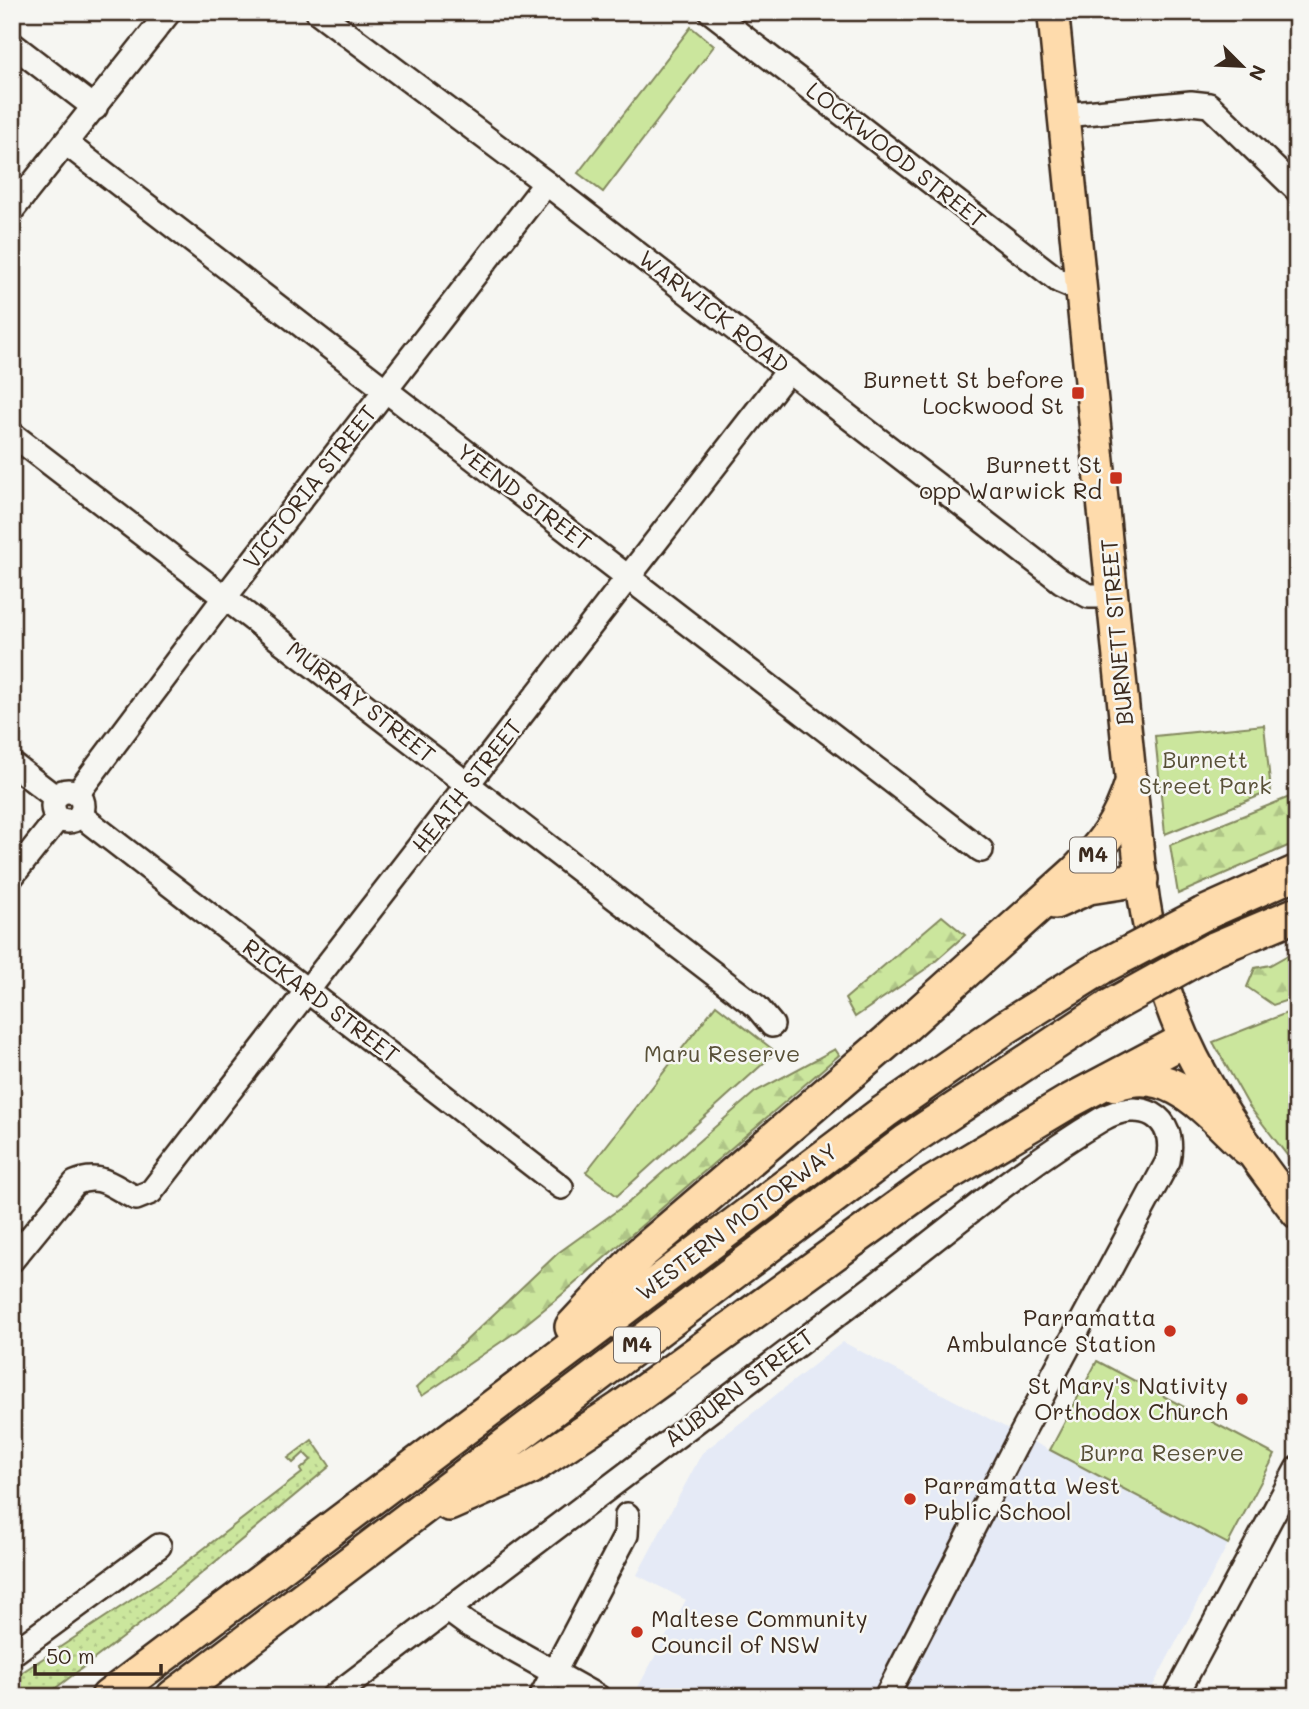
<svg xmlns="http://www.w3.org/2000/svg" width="1309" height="1709" font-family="Mali,sans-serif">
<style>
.built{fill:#e5eaf6}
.grass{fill:url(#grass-dots);stroke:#83885e;stroke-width:2}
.forest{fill:url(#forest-firs);stroke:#83885e;stroke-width:2}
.green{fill:#cbe69d;stroke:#83885e;stroke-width:2}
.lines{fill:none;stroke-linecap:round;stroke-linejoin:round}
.minor-casing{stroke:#3b2a1e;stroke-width:28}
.major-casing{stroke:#3b2a1e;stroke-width:35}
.highway-casing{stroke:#3b2a1e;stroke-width:38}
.minor{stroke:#f6f6f2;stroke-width:23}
.major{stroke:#fedbac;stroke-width:30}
.highway{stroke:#fedbac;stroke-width:33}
.highway-bridge-casing{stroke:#3b2a1e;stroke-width:38;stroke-linecap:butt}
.highway-bridge{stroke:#fedbac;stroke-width:33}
.poi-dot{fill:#c8321e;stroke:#f6f6f2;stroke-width:2.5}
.labels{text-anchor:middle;stroke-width:5;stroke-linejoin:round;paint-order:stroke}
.shield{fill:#f6f6f2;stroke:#73675e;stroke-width:2}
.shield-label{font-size:21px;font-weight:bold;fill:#3b2a1e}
.street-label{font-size:23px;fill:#3b2a1e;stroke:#f6f6f2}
.poi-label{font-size:23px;fill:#3b2a1e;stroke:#f6f6f2;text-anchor:end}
.park-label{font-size:23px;fill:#585037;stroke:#f6f6f2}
</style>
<defs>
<pattern id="grass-dots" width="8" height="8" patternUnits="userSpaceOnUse" patternTransform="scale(1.75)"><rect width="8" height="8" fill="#cbe69d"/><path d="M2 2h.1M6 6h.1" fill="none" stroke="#afc587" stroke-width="1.8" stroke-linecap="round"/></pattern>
<pattern id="forest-firs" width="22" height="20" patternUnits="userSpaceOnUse" patternTransform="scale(1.75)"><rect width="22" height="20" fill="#cbe69d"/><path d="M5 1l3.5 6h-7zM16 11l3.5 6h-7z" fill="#afc587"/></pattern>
</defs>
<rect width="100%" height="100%" fill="#f6f6f2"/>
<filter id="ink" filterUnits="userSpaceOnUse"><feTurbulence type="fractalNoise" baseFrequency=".0143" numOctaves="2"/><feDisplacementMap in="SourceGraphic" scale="14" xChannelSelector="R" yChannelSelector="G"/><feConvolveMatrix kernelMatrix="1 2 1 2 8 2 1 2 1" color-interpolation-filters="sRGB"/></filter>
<g filter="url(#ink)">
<!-- built -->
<path class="built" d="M843,1342l385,202 -81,153h-276l-12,-7 -4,7h-204l-14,-8 49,-89 -49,-25 65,-122z"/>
<!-- grass -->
<path class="grass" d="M312,1440l18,26 -182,152 -104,79h-32v-18l160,-106 130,-100 -2,-3 11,-10 -7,-7 -11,10 -5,-5z"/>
<!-- forest -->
<g class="forest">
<path d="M1297,794v48l-119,52 -8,-49z"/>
<path d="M942,916l23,19 -35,31 -75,51 -10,-18z"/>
<path d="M1297,950v47l-24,8 -26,-18 8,-19 15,-3z"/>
<path d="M835,1049l4,6 -281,243 -41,33 -95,65 -6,-8 142,-135 71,-51 126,-110z"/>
</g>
<!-- green -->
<g class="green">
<path d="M691,27l23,19 -111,146 -25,-19z"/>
<path d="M1264,725l7,66 -106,43 -10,-98z"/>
<path d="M716,1005l60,47 -159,144 -31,-24z"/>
<path d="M1297,1009v159l-48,-62 -36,-64z"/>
<path d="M1097,1361l178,94 -47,89 -178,-94z"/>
</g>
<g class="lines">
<!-- minor casing -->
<g class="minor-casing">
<g id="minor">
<path d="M318,12l228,171 515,398 28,15h26"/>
<path d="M711,12l348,269 24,10"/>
<path d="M12,44l83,64"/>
<path d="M1064,115l127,-12 18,2 88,85"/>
<path d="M67,144l914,706"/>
<path d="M12,210l157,-198"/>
<path d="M12,434l745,573 15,18"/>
<path d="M12,764l43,33"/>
<circle cx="68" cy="806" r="15"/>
<path d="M77,794l148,-197 321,-414"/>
<path d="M80,815l481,372"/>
<path d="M12,876l46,-58"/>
<path d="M12,1260l63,-77c26,-12 39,5 61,15l15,-6 638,-822"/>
<path d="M448,1610l19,14 131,73"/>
<path d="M12,1654l147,-108"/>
<path d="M333,1697c174,-132 347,-265 522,-396 82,-61 159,-130 247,-182 37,-21 76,-5 66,42l-146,272 -136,264"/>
<path d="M541,1697l85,-162 1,-20"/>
<path d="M1175,1697l122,-228"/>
</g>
</g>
<!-- major casing -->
<g class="major-casing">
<path id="major" d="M1053,12l88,867c18,144 70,222 156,334"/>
</g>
<!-- highway casing -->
<g class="highway-casing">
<g id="highway">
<path d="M1055,902l34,-15 52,-8"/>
<path d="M1203,914l94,-42"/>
<path d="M1212,950l85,-36"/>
<path d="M1115,1084c57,-22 93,29 132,64"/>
<path d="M572,1327l68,-73 248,-213 188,-169c29,-30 43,-48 56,-89"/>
<path d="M449,1504l81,-36 91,-60 305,-221 142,-85 115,-61"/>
<path d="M108,1697l776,-585 122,-85 96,-60"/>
<path d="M173,1697l734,-556 204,-135"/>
</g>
</g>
<!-- minor -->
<use href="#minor" class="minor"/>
<!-- major -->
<use href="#major" class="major"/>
<!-- highway -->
<use href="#highway" class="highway"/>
<!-- highway-bridge casing -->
<g class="highway-bridge-casing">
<g id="highway-bridge">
<path d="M1102,967l101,-53"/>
<path d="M1111,1006l101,-56"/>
</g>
</g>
<!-- highway-bridge -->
<use href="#highway-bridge" class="highway-bridge"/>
</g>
</g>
<!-- markers -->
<g class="poi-dot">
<rect x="1071" y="386" width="14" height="14" rx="3.5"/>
<rect x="1109" y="471" width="14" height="14" rx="3.5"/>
<circle cx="1170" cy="1331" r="7"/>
<circle cx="1242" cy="1399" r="7"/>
<circle cx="910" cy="1499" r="7"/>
<circle cx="637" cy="1632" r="7"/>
</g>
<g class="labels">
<!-- shield labels -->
<g class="shield">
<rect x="1070" y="837.5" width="46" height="35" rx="5"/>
<rect x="614" y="1327.5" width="46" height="35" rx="5"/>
</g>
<g class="shield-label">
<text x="1093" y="862">M4</text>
<text x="637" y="1352">M4</text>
</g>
<!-- street labels -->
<g class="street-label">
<text transform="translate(896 155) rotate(38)" y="8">LOCKWOOD STREET</text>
<text transform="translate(714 312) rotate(38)" y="8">WARWICK ROAD</text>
<text transform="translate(310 487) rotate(-52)" y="8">VICTORIA STREET</text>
<text transform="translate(524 497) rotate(37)" y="8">YEEND STREET</text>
<text transform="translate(1117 632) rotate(-95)" y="8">BURNETT STREET</text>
<text transform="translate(361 702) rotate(38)" y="8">MURRAY STREET</text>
<text transform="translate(467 786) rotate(-52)" y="8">HEATH STREET</text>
<text transform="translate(321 1001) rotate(37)" y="8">RICKARD STREET</text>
<text transform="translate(737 1222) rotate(-37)" y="8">WESTERN MOTORWAY</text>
<text transform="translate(739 1388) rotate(-37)" y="8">AUBURN STREET</text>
</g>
<!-- poi labels -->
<g class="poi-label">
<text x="1064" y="388">Burnett St before<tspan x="1064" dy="26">Lockwood St</tspan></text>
<text x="1102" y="473">Burnett St<tspan x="1102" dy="26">opp Warwick Rd</tspan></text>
<text x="1156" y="1326">Parramatta<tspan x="1156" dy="26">Ambulance Station</tspan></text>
<text x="1228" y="1394">St Mary's Nativity<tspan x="1228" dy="26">Orthodox Church</tspan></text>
<text x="924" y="1494" text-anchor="start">Parramatta West<tspan x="924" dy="26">Public School</tspan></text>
<text x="651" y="1627" text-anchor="start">Maltese Community<tspan x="651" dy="26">Council of NSW</tspan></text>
</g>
<!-- park labels -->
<g class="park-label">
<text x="1205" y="768">Burnett<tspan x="1205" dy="26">Street Park</tspan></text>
<text x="722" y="1062">Maru Reserve</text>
<text x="1162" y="1461">Burra Reserve</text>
</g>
</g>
<!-- margin -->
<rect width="1309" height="1709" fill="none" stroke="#f6f6f2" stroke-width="42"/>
<rect x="21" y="21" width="1267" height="1667" fill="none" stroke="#3b2a1e" stroke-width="2.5" filter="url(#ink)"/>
<!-- north arrow -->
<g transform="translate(1242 66) rotate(114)" stroke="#f6f6f2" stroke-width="5" paint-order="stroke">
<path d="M0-5L12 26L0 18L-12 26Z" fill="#3b2a1e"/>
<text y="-10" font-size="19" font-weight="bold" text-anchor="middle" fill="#3b2a1e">N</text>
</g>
<!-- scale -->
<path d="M35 1664v10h126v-10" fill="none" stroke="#3b2a1e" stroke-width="3.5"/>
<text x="46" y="1664" font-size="21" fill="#3b2a1e" stroke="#f6f6f2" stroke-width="5" paint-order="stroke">50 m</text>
</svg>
